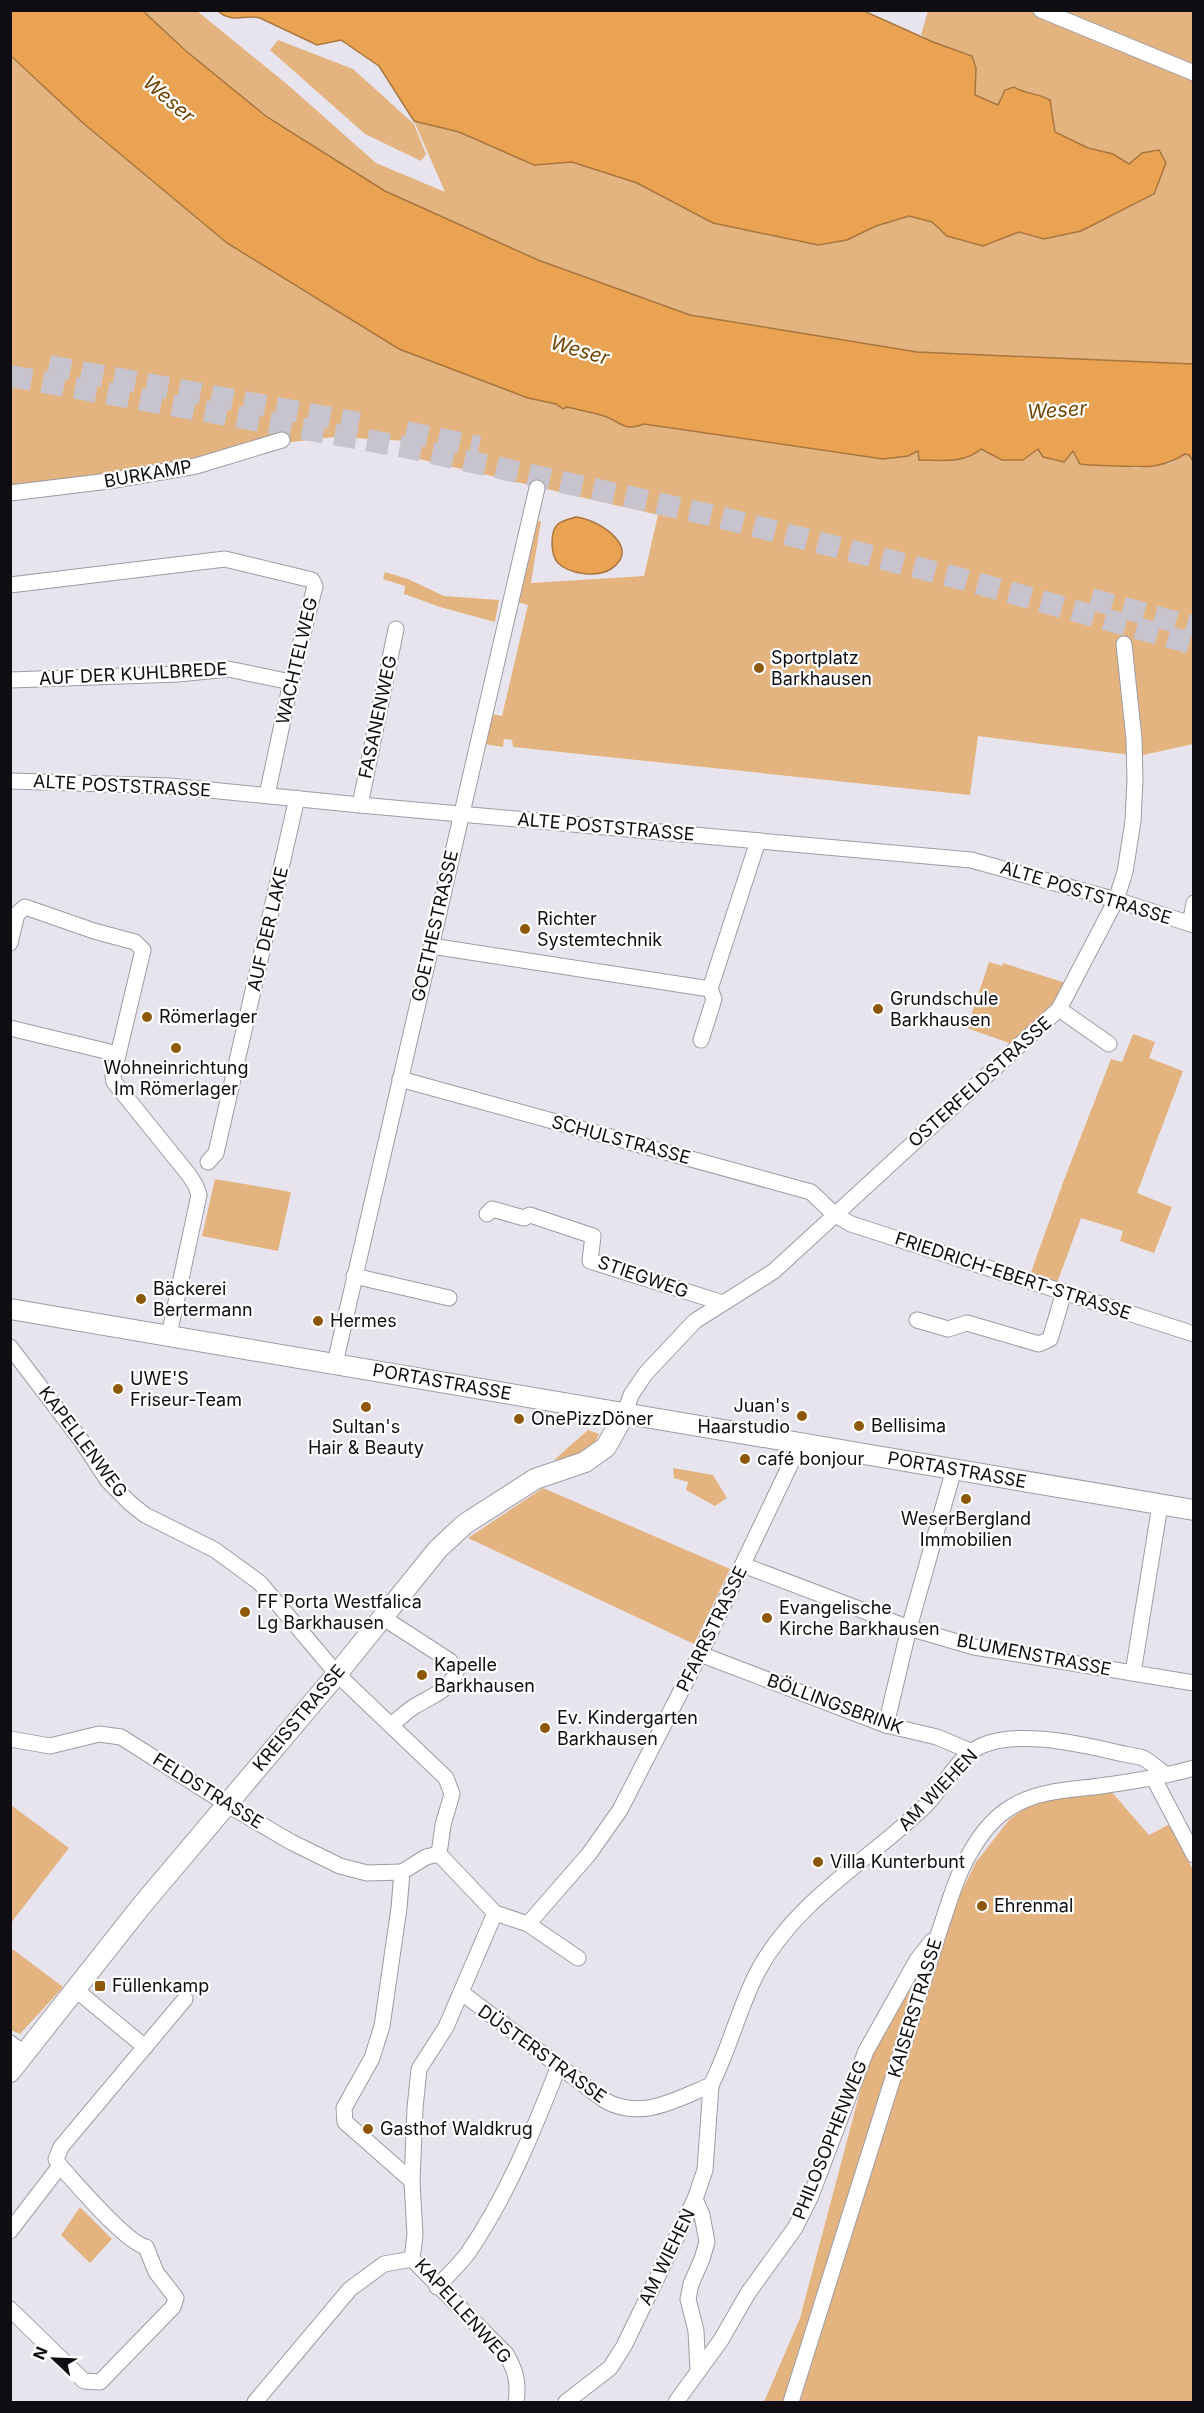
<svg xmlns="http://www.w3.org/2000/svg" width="1204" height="2413" font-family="Inter,sans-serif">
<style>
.green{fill:#e4b480}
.water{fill:#e9a352;stroke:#a8763e;stroke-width:1.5}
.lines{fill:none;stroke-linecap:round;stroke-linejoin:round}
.highway-tunnel{stroke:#c7c4cd;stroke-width:22;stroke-dasharray:22 11;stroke-linecap:butt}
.minor-casing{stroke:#9e9ba4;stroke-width:17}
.major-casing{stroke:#9e9ba4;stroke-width:22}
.minor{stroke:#fff;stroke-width:15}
.major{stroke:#fff;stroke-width:20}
.poi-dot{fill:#8e580a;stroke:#fff;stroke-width:2}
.labels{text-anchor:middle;stroke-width:4.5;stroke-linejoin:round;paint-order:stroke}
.street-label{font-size:18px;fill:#0f0d11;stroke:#fff}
.poi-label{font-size:18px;fill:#0f0d11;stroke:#fff;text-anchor:start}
.water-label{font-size:20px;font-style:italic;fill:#714400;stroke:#fff}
</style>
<rect width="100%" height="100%" fill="#e8e4ee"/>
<!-- green -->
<g class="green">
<path d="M143,11h54l91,74 88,78 69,29 -31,-71 45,11 75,33 38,-3 65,21 76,40 134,17 29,-14 33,-10 23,6 15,14 36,10 36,-14 25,7 37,-8 73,-36 -12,-42 -13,12 -16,-11 -25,-6 -33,-16 -5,-32c-27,-11 -26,-9 -52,5l-23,-10 1,-27 -4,-12 -39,-14 -12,-7 7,-24h265v353l-276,-12 -227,-37 -152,-55 -153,-69 -118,-74 -81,-66z"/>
<path d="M278,40l75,29 61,55 12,30 -5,7 -56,-27 -95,-84z"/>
<path d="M10,56l73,67 144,120 172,106 129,49 28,6 7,5 4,-2c12,3 25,5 37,9 17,5 19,16 39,8l275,26h155l46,16 17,2 35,-5 14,-9 4,1 5,6 -1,283 -54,12 -161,-20 -8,59 -457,-48 -1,-7 -8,-1 -1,8 -19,-3 7,-30 11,2 26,-111 -11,-3 18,-80 6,-1 -10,62 113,-7 14,-61 -252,-59 2,-15 -74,-4 -50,6 -273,52z"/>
<path d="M385,572l23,7 36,17 55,4 -4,22 -55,-15 -36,-13 1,-8 -22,-7z"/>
<path d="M989,962l13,4 1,-3 63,20 -11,21 -43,40 -45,-16z"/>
<path d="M1133,1034l22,8 -6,16 34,13 -46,122 35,14 -18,46 -34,-12 3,-10 -42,-13 -24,65 -27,-8 34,-95 47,-121 11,3z"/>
<path d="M215,1179l76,13 -13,59 -76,-15z"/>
<path d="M588,1430l11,4c-7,19 -27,25 -45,26z"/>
<path d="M673,1468l40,7 14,23 -12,8 -29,-16 2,-8 -14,-4z"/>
<path d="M543,1488l187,81 -36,75 -226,-106z"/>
<path d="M1109,1789l40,46 21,-11 24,48 -1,530h-429l36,-84 70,-264 74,-117 11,-32 21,-43 33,-42 23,-17z"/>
<path d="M11,1805l58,43 -58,75z"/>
<path d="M11,1948l52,39 -43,47 -9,-4z"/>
<path d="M80,2207l32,32 -22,24 -29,-28z"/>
</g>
<!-- water -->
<g class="water">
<path d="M10,11h133l43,40 81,66 118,74 153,69 152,55 227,37 276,12v97l-4,-6 -4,-1c-23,15 -42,13 -68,12 -12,-1 -25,0 -37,-2l-7,-13 -9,11 -21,-5 -5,-8 -15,11h-21l-21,-11c-17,15 -41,11 -62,11l-1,-9 -10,5 -25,3 -239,-35c-21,8 -22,-2 -40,-8 -12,-4 -25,-6 -37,-9l-4,2 -7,-5 -28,-6 -129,-49 -172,-106 -144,-120 -72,-67z"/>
<path d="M218,11h646l69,31 39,14 4,12 -1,27 23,10 7,-15 9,-3c10,7 24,6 36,13l5,32 33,16 25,6 16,10 13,-11 17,-3 7,13 -12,31 -73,37 -37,8 -25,-7 -36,14 -36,-10 -15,-14 -23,-6 -33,10 -29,14 -29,5 -105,-22 -76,-40 -65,-21 -38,3 -75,-33 -45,-11 -35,-55 -38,-26 -24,5 -57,-27c-16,-4 -28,6 -42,-7z"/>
<path d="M576,517c22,2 67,31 35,52 -14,9 -42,5 -53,-6 -8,-9 -8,-32 0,-39 5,-4 12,-5 18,-7z"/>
</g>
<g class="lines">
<!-- highway-tunnel -->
<g class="highway-tunnel">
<path d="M49,366l310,57"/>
<path d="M10,376l395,71 310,69 247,63 232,65"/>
<path d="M406,432l73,15"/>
<path d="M1091,599l103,28"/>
</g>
<!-- minor casing -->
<g class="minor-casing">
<g id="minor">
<path d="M1041,10l153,63"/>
<path d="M10,493l99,-12 87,-15 86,-26"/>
<path d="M10,585l215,-26 87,21 3,6 -24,96 -24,113"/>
<path d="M10,680l168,-6 50,-5 63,13"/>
<path d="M10,781l160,5 190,19 611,55 145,40 78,25"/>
<path d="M360,805l36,-176"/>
<path d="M1190,924l4,-21"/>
<path d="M10,943l7,-29 8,-7 69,24 41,11 8,8 -30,126 1,6 75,93 7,11 3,9 -30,140"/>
<path d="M431,946l279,43 48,-148"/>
<path d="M1059,1009l50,35"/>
<path d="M10,1028l108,26"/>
<path d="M701,1040l13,-41 -4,-10"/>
<path d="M400,1079l411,113 23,22 17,10 343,110"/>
<path d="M208,1162l8,-9 81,-355"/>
<path d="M487,1214l5,-5 32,9 6,-3 63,21 -3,25 133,42"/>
<path d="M354,1276l95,22"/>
<path d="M917,1320l31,9 19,-6 72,21 11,-5 14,-47"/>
<path d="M10,1347l71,93 27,41 22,22 15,12 70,35 45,33 77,91 109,104 6,16 -9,31 -4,29"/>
<path d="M335,1363l202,-875"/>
<path d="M625,1413l6,-18 15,-22 49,-52 79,-50 285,-262 57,-109 9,-28 8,-51 2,-42 -1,-40 -10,-95"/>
<path d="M743,1565l166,63 65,19 220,36"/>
<path d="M382,1617l68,44 6,12c-8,18 -24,23 -41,33 -8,5 -15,12 -23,18"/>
<path d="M700,1654l186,71 51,12 33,14"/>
<path d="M1133,1673l27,-168"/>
<path d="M886,1725l23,-97 45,-159"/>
<path d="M10,1739l40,7 49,-12 22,3 112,71 58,34 49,24 27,7 35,-1"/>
<path d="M1153,1777l41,78"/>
<path d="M439,1854l56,59 33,11 50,34"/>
<path d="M528,1924l61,-70 31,-44 80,-156 101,-212"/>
<path d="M76,1990l69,57"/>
<path d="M462,1993l142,107c37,21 71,0 107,-15 19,-37 28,-78 47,-114 38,-71 112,-111 168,-166 18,-18 31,-48 55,-59 36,-16 93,-3 130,5 10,3 22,4 32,7 8,4 15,11 22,16"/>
<path d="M10,2043l14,10"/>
<path d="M412,2181l-67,-59 -1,-14 28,-50 10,-32 17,-118 3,-36 24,-15 13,-3"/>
<path d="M695,2199l7,16 5,27 -5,17 -11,25 -3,15 8,32 2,40"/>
<path d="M10,2231l50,-65"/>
<path d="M412,2259l3,-24 -3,-54 3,-73 4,-39 27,-42 49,-114"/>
<path d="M412,2259l94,95c10,17 13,29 10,48"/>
<path d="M437,2287c10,-11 22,-22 31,-34 39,-57 65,-121 90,-185"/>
<path d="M10,2309l74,72 16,1 73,-75 3,-9 -20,-26 -10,-25c-20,-4 -70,-64 -86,-81l-4,-7 5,-12 124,-148"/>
<path d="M255,2402l95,-113 34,-25 28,-5"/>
<path d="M566,2402l44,-34 14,-22 71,-147 10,-29 6,-85"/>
<path d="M676,2402l45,-62 27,-47 47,-65 15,-30 56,-147 51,-91 15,-19"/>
<path d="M791,2402l147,-467c10,-28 17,-57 32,-82 10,-18 25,-37 43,-47 28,-17 63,-16 94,-21 29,-4 59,-9 87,-17"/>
</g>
</g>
<!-- major casing -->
<g class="major-casing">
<g id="major">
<path d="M10,1309l1184,201"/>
<path d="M10,2072l132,-167 195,-231 101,-125 27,-25 70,-45 50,-17 21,-15 19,-34"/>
</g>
</g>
<!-- minor -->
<use href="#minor" class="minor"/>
<!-- major -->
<use href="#major" class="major"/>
</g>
<!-- markers -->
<g class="poi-dot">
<circle cx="759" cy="668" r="6"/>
<circle cx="525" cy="929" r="6"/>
<circle cx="878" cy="1009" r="6"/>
<circle cx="147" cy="1017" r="6"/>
<circle cx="176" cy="1048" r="6"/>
<circle cx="141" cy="1299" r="6"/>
<circle cx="318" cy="1321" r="6"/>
<circle cx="118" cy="1389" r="6"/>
<circle cx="366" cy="1407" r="6"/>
<circle cx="802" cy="1416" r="6"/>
<circle cx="519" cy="1419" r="6"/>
<circle cx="859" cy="1426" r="6"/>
<circle cx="745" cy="1459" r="6"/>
<circle cx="966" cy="1499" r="6"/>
<circle cx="245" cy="1612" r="6"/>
<circle cx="767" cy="1618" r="6"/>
<circle cx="422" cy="1675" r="6"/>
<circle cx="545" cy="1728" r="6"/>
<circle cx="818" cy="1862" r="6"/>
<circle cx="982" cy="1906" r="6"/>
<rect x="94" y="1980" width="12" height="12" rx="3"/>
<circle cx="368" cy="2129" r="6"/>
</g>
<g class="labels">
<!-- street labels -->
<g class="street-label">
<text transform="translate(148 474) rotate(-10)" y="6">BURKAMP</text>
<text transform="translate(297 661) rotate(-77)" y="6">WACHTELWEG</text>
<text transform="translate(133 674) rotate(-3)" y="6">AUF DER KUHLBREDE</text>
<text transform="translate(378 717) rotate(-78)" y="6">FASANENWEG</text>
<text transform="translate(122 786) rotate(3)" y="6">ALTE POSTSTRASSE</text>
<text transform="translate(606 827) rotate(5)" y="6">ALTE POSTSTRASSE</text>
<text transform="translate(1086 893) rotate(17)" y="6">ALTE POSTSTRASSE</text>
<text transform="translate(435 926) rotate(-77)" y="6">GOETHESTRASSE</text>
<text transform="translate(268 929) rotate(-77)" y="6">AUF DER LAKE</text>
<text transform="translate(980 1082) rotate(-42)" y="6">OSTERFELDSTRASSE</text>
<text transform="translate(621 1140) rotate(15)" y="6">SCHULSTRASSE</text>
<text transform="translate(1013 1276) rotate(18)" y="6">FRIEDRICH-EBERT-STRASSE</text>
<text transform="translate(643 1277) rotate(19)" y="6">STIEGWEG</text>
<text transform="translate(442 1382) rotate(10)" y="6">PORTASTRASSE</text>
<text transform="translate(83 1442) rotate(53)" y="6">KAPELLENWEG</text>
<text transform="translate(957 1470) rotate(10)" y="6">PORTASTRASSE</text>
<text transform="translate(712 1629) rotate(-64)" y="6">PFARRSTRASSE</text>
<text transform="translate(1034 1655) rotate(11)" y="6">BLUMENSTRASSE</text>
<text transform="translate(835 1704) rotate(20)" y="6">BÖLLINGSBRINK</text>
<text transform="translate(299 1718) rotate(-50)" y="6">KREISSTRASSE</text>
<text transform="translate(938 1790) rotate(-46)" y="6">AM WIEHEN</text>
<text transform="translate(208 1791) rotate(32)" y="6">FELDSTRASSE</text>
<text transform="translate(915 2008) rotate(-73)" y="6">KAISERSTRASSE</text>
<text transform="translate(542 2054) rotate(36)" y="6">DÜSTERSTRASSE</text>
<text transform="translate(830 2140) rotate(-68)" y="6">PHILOSOPHENWEG</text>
<text transform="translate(667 2257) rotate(-64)" y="6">AM WIEHEN</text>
<text transform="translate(463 2311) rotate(48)" y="6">KAPELLENWEG</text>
</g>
<!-- poi labels -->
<g class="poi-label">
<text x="771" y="664">Sportplatz<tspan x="771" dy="21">Barkhausen</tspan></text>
<text x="537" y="925">Richter<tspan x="537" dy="21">Systemtechnik</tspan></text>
<text x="890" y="1005">Grundschule<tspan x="890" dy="21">Barkhausen</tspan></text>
<text x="159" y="1023">Römerlager</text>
<text x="176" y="1074" text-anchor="middle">Wohneinrichtung<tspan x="176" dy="21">Im Römerlager</tspan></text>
<text x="153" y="1295">Bäckerei<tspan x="153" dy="21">Bertermann</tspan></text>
<text x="330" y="1327">Hermes</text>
<text x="130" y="1385">UWE'S<tspan x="130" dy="21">Friseur-Team</tspan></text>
<text x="790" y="1412" text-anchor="end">Juan's<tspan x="790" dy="21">Haarstudio</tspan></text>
<text x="531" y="1425">OnePizzDöner</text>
<text x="871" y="1432">Bellisima</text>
<text x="366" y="1433" text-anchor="middle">Sultan's<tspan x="366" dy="21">Hair &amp; Beauty</tspan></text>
<text x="757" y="1465">café bonjour</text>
<text x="966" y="1525" text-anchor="middle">WeserBergland<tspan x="966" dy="21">Immobilien</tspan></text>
<text x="257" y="1608">FF Porta Westfalica<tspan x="257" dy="21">Lg Barkhausen</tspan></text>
<text x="779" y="1614">Evangelische<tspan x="779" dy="21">Kirche Barkhausen</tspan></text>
<text x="434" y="1671">Kapelle<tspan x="434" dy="21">Barkhausen</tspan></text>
<text x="557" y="1724">Ev. Kindergarten<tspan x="557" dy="21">Barkhausen</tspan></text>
<text x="830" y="1868">Villa Kunterbunt</text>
<text x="994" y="1912">Ehrenmal</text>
<text x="112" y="1992">Füllenkamp</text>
<text x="380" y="2135">Gasthof Waldkrug</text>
</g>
<!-- water labels -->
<g class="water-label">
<text transform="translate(169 99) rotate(41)" y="7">Weser</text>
<text transform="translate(580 350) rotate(16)" y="7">Weser</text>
<text transform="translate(1057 410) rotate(-4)" y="7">Weser</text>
</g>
</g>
<!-- border -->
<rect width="1204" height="2413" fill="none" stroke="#0f0d11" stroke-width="24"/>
<!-- north arrow -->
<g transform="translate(54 2359) rotate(293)" stroke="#ffffff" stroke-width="4.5" paint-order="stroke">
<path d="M0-4.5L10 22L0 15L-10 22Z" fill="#0f0d11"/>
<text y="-9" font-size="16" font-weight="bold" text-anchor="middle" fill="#0f0d11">N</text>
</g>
</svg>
